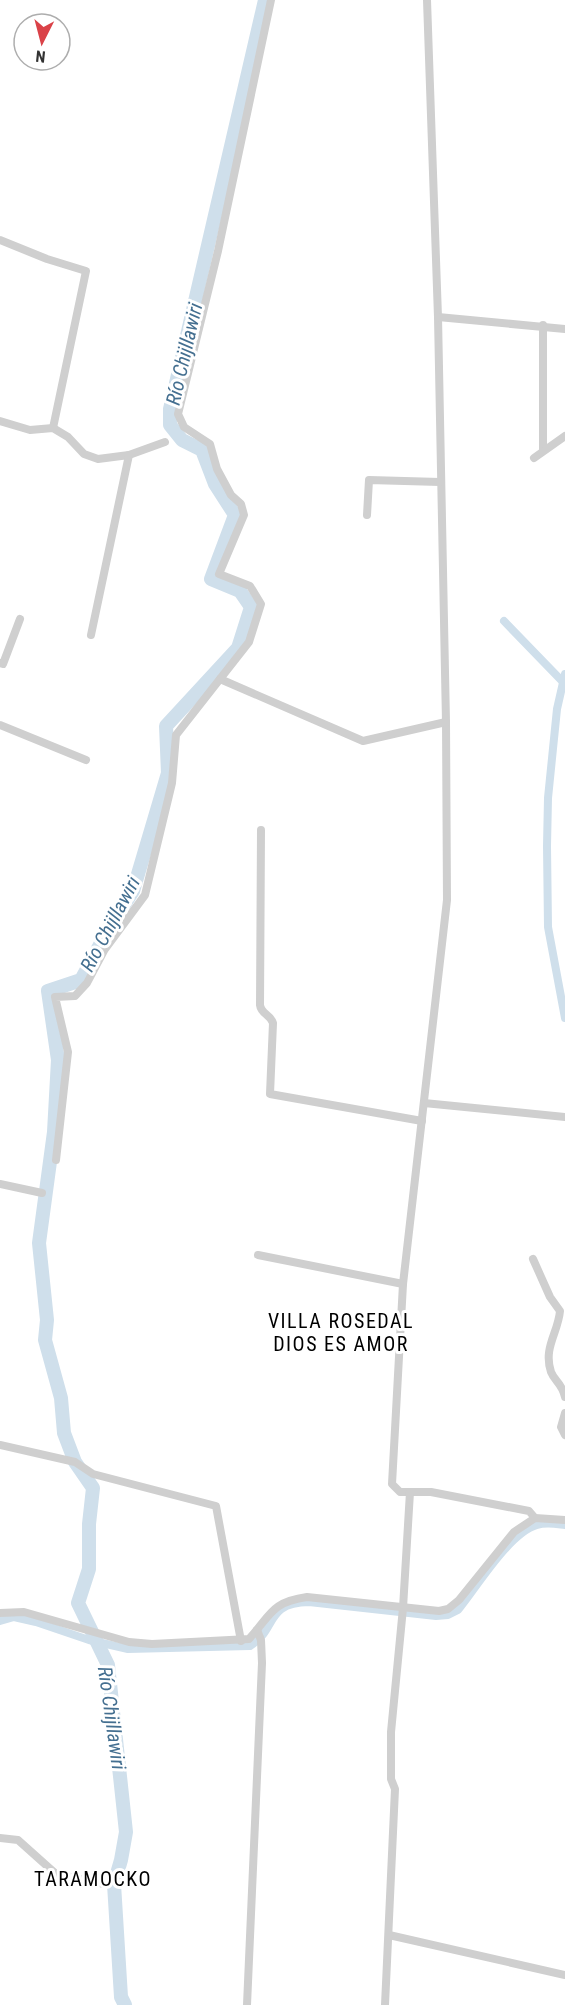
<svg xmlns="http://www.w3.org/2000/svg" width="565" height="2005" font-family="'Roboto Condensed',sans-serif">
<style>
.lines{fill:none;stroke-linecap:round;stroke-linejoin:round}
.canal{stroke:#cfdfeb;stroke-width:8}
.river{stroke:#cfdfeb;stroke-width:14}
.minor{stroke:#cfcfcf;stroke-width:8}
.labels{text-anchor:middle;stroke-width:6;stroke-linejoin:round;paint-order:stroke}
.water-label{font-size:20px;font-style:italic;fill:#446f90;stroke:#fff}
.neighbourhood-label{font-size:20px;letter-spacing:1.5px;fill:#000;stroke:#fff}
</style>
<rect width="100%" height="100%" fill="#fff"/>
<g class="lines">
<!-- canal -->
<g class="canal">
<path d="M504,621l58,60"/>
<path d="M565,674l-8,35 -9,89 -1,48 1,81 17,91"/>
<path d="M0,1621l14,-4 22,5 53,18 39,9 122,-3c28,-17 14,-43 59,-44l127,14 12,-1 10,-5c19,-23 51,-77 79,-85 9,-3 19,-1 28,0"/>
</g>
<!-- river -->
<path class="river" d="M125,2005l-4,-8 -7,-113 7,-24 5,-28 -18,-167 -30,-62 11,-34v-45l4,-36 -18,-26 -11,-29 -3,-35 -16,-58 2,-20 -8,-77 15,-111 4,-72 -10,-69 33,-11 28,-52 24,-37 35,-118 -2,-47 72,-78 13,-41 -11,-16 -29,-12 24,-64 -20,-31 -13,-34 -20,-10 -12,-15v-16l95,-409"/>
<!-- minor -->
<g class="minor">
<path d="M427,0l11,317 8,405 1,178 -44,384 -11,200 8,8h31l98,19 6,7"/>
<path d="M0,240l47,19 39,12 -33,157"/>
<path d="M438,317l127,12"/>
<path d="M0,421l30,9 23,-2 15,9 16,17 14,5 31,-4 36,-13"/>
<path d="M543,450v-125"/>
<path d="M534,458l31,-22"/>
<path d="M367,515l2,-35 71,2"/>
<path d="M91,635l38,-180"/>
<path d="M0,663l3,1 17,-45"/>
<path d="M220,679l143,62 83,-19"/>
<path d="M0,725l86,35"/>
<path d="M261,830l-1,175c1,9 10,9 13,18l-3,71 152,27"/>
<path d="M424,1103l141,14"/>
<path d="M56,1160l12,-108 -13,-55 20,-1 12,-13 18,-34 40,-54 27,-112 4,-48 73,-93 12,-38 -11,-18 -31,-12 25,-59 -3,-11 -10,-9 -14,-26 -7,-25 -26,-17 -6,-13 40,-163 53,-251"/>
<path d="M0,1184l42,9"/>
<path d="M258,1255l145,29"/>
<path d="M533,1259l17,38 10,14c-2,22 -17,37 -9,61 4,10 11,11 14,25"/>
<path d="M565,1413l-4,14 4,8"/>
<path d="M0,1445l75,17 18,12 123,32 25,135"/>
<path d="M0,1613l24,-1 105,30 23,2 97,-5c22,-24 22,-37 58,-42l132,14 9,-2 11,-9 55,-68 21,-14 30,2"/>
<path d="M0,1838l18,2 38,34 48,10"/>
<path d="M389,1935l176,40"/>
<path d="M247,2005l15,-342 -1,-23 -4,-10"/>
<path d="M385,2005l10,-216 -4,-10v-47l12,-124 7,-116"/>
</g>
</g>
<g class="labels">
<!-- water labels -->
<g class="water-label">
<text transform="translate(184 354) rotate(-77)" y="7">Río Chijllawiri</text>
<text transform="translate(110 924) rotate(-62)" y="7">Río Chijllawiri</text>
<text transform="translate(112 1718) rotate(82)" y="7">Río Chijllawiri</text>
</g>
<!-- neighbourhood labels -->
<g class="neighbourhood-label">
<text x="341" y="1328">VILLA ROSEDAL<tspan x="341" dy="23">DIOS ES AMOR</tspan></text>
<text x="93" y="1886">TARAMOCKO</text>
</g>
</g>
<!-- north arrow -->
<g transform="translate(42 42) rotate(186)"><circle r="28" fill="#ffffff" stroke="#adadad" stroke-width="1.5"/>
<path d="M0-4.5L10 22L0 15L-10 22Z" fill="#da4248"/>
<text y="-9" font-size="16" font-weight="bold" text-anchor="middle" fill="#323232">N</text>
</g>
</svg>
